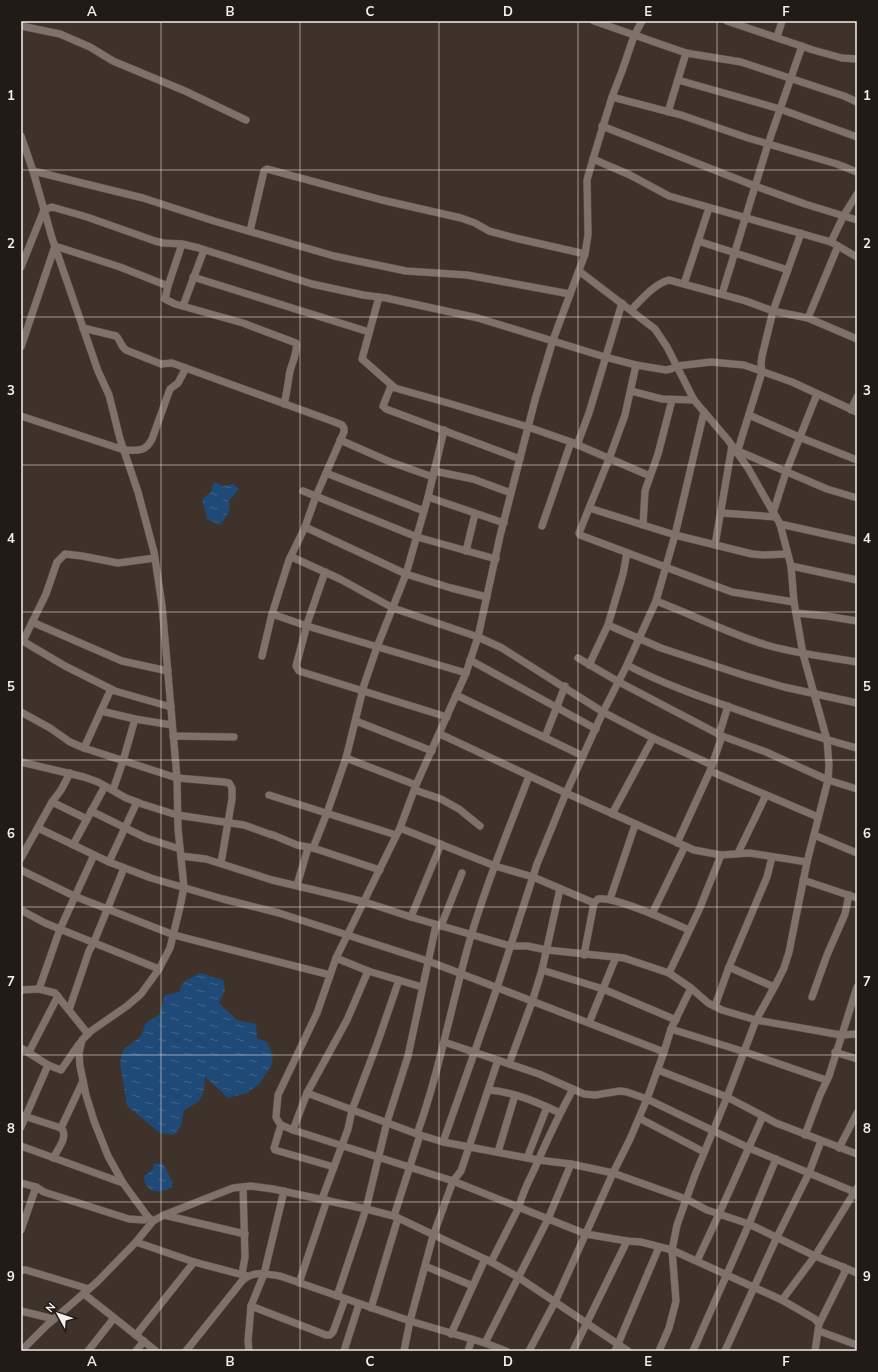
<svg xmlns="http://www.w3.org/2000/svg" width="878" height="1372" font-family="Mulish,sans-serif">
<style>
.water{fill:url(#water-ripples)}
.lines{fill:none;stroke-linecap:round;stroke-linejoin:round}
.minor-casing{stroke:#5b504c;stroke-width:8}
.minor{stroke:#80716a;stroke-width:7}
.grid{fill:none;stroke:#f6eeea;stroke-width:1;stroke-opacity:0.55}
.neatline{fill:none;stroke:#f6eeea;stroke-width:1.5}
.grid-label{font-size:13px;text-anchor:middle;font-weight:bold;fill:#f6eeea}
</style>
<defs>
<pattern id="water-ripples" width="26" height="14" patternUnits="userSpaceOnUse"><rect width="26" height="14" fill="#1f4a77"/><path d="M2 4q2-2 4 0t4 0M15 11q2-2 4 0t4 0" fill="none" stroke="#40648a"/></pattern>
</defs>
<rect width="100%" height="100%" fill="#3e322b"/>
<!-- water -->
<g class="water">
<path d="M214,482l9,4 10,-2 6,5 -11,13 2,4 -2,8 -8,11 -13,-6 -5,-20 9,-7z"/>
<path d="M200,973l23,7 2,10 -6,13 18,17 19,4 1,14 10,4 6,13 -1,9 -12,19 -13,10 -19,5 -23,-21c-1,20 -2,24 -21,33l-3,16 -7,9 -14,-2 -33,-27 -7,-43 3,-13 18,-14 5,-13 14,-9 5,-19 14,-3 4,-10z"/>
<path d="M154,1163l10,2 9,18 -2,5 -12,4 -9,-2 -5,-7 -1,-7 9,-7z"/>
</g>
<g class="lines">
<!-- minor casing -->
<g class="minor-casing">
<g id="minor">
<path d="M594,21l92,32 55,9 103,34 13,6"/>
<path d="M642,21l-8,15 -12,35 -10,26 -19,62 -6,21 1,55 -3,19 -32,86 -18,60 -35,136 -22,101 -12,36 -50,112 -16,43 -64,130 -19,55 -39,82 -2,22 2,4 3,4 12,5 160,51 133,53 41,7 14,1 31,8 110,50 33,19 4,5 -4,27"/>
<path d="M727,21l86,29 29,8 15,1"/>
<path d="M21,26l39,8 30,13 23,14 72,30 61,29"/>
<path d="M777,37l5,-16"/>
<path d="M678,80l102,29 77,28"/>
<path d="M612,97l69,18 67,23 89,26 20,8"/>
<path d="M668,112l18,-59"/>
<path d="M602,126l153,60 50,18 52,16"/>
<path d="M21,136l12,35 19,67 46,133 11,24 11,44 18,53 16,60 8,53 15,173 1,51 6,58 -4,20 -10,41 -11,21 -18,25 -14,12 -36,25 -9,9 -3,13 1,13 6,29 8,26 14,35 15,27 25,34 5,4"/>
<path d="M593,159l37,16 39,21 162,46 26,15"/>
<path d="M33,171l110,27 71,23 120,35 72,15 61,4 103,19"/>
<path d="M250,231l14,-60 3,-2 115,31 79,18 14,5 14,8 26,7 70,16"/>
<path d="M698,241l90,29"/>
<path d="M831,242l13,-27 13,-21"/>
<path d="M182,244l-14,42 -3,13 10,5 68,19 53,20c2,9 -4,20 -6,28 -2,11 -3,22 -6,33"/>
<path d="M21,267l23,-57 8,-3 35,10 68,24 8,2 19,1 17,4 113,36 51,11 23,3 92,20 127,39 31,8 30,5 5,-1 6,-3 34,-4 33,3 48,17 65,30"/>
<path d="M579,271l76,58 12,18 27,53 34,40 20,28 32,56 11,42 3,36 9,52 24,86 2,25 -1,15 -21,82 -18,90 -5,16 -8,16 -20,36 -29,77 -32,78 -18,50 -5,25 4,51 -7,27 -10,23"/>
<path d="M193,277l176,55"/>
<path d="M684,284l25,-76"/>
<path d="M722,294l46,-150 34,-98"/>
<path d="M379,297l-17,62 33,29 53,15 80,24 43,15 79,34"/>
<path d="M183,306l21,-56"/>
<path d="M631,310c11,-11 23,-26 38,-30l77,21 27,10 35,7 49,21"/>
<path d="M808,318l30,-72"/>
<path d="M83,328l33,8c5,4 4,10 10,14l35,14 11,-1 160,58 10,4 2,3v4l-28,64 -11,31 -16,33 -17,54 -10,42"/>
<path d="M21,347l34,-101 65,21 48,19"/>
<path d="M636,365l-11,50 -16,44 -30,74 1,2 152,57 62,10"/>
<path d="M391,386l-8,20 3,3 134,50"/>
<path d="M631,391l31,8 32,1"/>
<path d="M851,410l6,-13"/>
<path d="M749,415l50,22 58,23"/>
<path d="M21,416l103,34c13,0 21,3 28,-11l18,-50 8,-6 8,-15"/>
<path d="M340,440l48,21 45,16"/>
<path d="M577,445l12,-32 33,-110"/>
<path d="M738,451l89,38 30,9"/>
<path d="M737,453l25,-81 -1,-8 1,-8 11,-45 28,-78"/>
<path d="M434,471l39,8 38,14"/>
<path d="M326,473l98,38"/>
<path d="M303,491l114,46 79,22"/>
<path d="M428,497l76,26"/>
<path d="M589,508l86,27 77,19 12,1 23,-1"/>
<path d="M722,513l54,4"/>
<path d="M773,513l13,-41 31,-78"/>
<path d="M780,524l77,17"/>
<path d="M643,525l2,-34 13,-37 14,-54"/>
<path d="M542,526l29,-84"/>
<path d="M305,527l101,47 45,14 36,9"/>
<path d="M715,545l17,-99"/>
<path d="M466,551l9,-37"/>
<path d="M290,558h4l46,21 53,29 85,29 24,11 101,64 50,26 59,27"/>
<path d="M791,566l66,14"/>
<path d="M325,572l-17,49 -12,45 3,5 148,46"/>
<path d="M656,601c38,14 75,34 114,45 29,8 58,11 87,16"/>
<path d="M796,613l30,3 31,5"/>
<path d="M272,614l35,12 159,47"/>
<path d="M32,622l90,39 46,10"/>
<path d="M608,625l53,23 85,28 38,11 73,16"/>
<path d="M21,640l44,26 50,25 56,16"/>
<path d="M23,641l23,-47 11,-32 8,-8 17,2 36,7 37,-5"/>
<path d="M578,658l41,24 103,54 44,16 62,28 29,9"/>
<path d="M470,660l126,69"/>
<path d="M589,665l19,-40 15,-51 4,-21"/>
<path d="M627,665c40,21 83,35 125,50 35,12 70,24 105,33"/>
<path d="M456,695l127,61"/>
<path d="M101,711l34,8 37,6"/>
<path d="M21,712l29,16 20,14 14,6 93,30 47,4 5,1 3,5v11l-11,64"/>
<path d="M356,721l76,30"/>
<path d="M440,734l126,59 128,57 27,5 28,-2 58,9"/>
<path d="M719,735l9,-29"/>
<path d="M173,736l61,1"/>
<path d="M545,737l20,-51"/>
<path d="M84,748l27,-59"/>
<path d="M346,758l70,27"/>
<path d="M21,762l63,15 14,5 28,16 16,6 35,11 67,10 25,9 4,1 24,10 16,3 67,22"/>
<path d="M710,771l108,46"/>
<path d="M113,790l10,-29 12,-42"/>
<path d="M415,790l26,9 18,10 21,17"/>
<path d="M269,795l127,40"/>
<path d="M52,802l35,17"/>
<path d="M91,811l55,27 34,11"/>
<path d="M612,814l41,-76"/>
<path d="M38,828l71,34 42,16 72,21 56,14 149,48 236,91 7,-23 20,-41 17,15 14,7 34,10 85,15 16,-1"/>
<path d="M400,828l95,38 38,11 61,26"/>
<path d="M814,835l43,18"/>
<path d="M677,843l33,-72 12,-35"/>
<path d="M73,845l32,-59"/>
<path d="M313,848l14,-35 19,-55 18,-73 13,-38 29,-73 22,-77 16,-67"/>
<path d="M738,853l28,-58"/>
<path d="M181,856l25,3 66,21 93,22 46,15 99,29h17l20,4 77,8 45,15 22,15"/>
<path d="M21,858l31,-56 9,-12 9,-17"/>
<path d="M109,862l28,-60"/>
<path d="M21,870l53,26 100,39 156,40"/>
<path d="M803,880l54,18"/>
<path d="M297,885l11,-37"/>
<path d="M560,889l-18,81 61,19 73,31"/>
<path d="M610,899l25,-74"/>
<path d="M21,910l24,13 114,46"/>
<path d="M652,914l33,-68"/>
<path d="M411,917l30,-73"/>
<path d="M441,926l21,-53"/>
<path d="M584,955l10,-52 4,-4c17,-3 73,23 91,31"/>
<path d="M336,958l32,13 54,16"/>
<path d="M729,967l45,20"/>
<path d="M669,973l30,-63 22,-55"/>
<path d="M39,989l21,-60 34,-74"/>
<path d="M21,990l18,-1 16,4 33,41"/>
<path d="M812,997l15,-42 18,-41 4,-19"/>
<path d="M715,1006l14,-39 38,-90 5,-20"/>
<path d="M69,1010l20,-59 5,-9 30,-74"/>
<path d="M589,1023l27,-66"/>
<path d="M671,1029l74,23 81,28"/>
<path d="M444,1042l95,32 45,20 11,1 25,-4 7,1 20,7 102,49 108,45"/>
<path d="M21,1048l27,17 13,5 18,-26"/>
<path d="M29,1052l29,-56"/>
<path d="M835,1052l22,7"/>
<path d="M509,1064l23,-62 10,-32"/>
<path d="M658,1070l69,27 49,26 81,31"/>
<path d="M489,1090c25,2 48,12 71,23"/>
<path d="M307,1093l110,41 26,8 95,18 33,4 42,9 73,26 21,11 42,14 66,32 28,11 2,5 -26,52"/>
<path d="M21,1115l40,13c8,8 -3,21 -8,30"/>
<path d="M639,1118l65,34"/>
<path d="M281,1125l-7,23 1,2 59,17"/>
<path d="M21,1127l27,-62"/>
<path d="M61,1128l22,-47"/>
<path d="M293,1130l14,-37 40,-73 21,-49"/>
<path d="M417,1134c23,-64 35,-133 54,-198 16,-55 38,-107 58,-160"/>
<path d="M805,1135l15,-40 9,-19 28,-89"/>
<path d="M443,1142l54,-154 40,-124 29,-71 37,-81 24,-47 29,-64 19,-66 29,-123"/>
<path d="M21,1146l102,37"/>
<path d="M839,1148l18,-35"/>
<path d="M498,1152l17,-57"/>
<path d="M527,1158l20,-51"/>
<path d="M21,1183l15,4 8,5 85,27 15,1 4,-3"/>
<path d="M322,1199l26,-70 4,-19 25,-66 22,-64"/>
<path d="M164,1215l81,19"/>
<path d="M394,1216l26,-81"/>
<path d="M21,1230l15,-43"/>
<path d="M136,1242l58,20 53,14"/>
<path d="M697,1261l22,-47 44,-98"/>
<path d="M491,1262l28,-55c3,-13 9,-25 15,-37 12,-28 25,-55 39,-81"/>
<path d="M425,1266l48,20"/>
<path d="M843,1267l14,6"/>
<path d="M21,1270h5l63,19"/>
<path d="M242,1274l3,-17 -2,-70"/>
<path d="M299,1283l28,-83"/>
<path d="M84,1294l72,57"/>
<path d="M337,1296l29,-87 21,-87 21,-66 28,-131"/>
<path d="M782,1300l33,-44 42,-68"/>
<path d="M251,1306l75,29h4l3,-3 12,-33"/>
<path d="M371,1308l27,-90"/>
<path d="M21,1311l33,8"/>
<path d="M819,1331l38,14"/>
<path d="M451,1334l34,-75"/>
<path d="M136,1335l58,-73"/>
<path d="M485,1343l63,-124 23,-55"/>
<path d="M21,1351l25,-25 51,-44 39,-40 17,-21 11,-6 51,-20 18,-7 18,-2 22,3 93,20 28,7 97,46 27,15 110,74"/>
<path d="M88,1351l26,-33"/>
<path d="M136,1351l8,-10"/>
<path d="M186,1351l56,-70c11,-11 24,-7 38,-5l130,45 75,22 21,8"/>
<path d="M249,1351l-1,-10 3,-35 13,-32 20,-83"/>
<path d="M344,1351l15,-47"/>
<path d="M404,1351l6,-30 23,-85 20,-55 8,-10 37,-111"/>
<path d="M468,1351l4,-12"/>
<path d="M529,1351l26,-49 58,-129 17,-34 17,-40 17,-47"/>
<path d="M573,1351l54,-110"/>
<path d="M615,1351l44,-104"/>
<path d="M693,1351l56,-127 27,-65"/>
<path d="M725,1351l52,-114 32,-64 12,-32"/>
</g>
</g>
<!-- minor -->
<use href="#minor" class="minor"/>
</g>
<!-- grid -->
<path class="grid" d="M161,21v1330M300,21v1330M439,21v1330M578,21v1330M717,21v1330M21,170h836M21,317h836M21,465h836M21,612h836M21,760h836M21,907h836M21,1055h836M21,1202h836"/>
<!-- border -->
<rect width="878" height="1372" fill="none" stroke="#211b18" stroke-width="44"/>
<!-- north arrow -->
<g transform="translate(58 1314) rotate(310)" stroke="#211b18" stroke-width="3" paint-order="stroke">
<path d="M0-3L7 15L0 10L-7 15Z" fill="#f6eeea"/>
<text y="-6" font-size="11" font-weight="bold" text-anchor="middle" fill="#f6eeea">N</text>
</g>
<rect x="22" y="22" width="834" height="1328" class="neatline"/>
<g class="grid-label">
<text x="92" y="16">A</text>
<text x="230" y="16">B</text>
<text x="370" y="16">C</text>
<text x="508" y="16">D</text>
<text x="648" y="16">E</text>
<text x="786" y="16">F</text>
<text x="11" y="100">1</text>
<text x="867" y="100">1</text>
<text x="11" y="248">2</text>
<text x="867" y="248">2</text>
<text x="11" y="395">3</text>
<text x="867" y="395">3</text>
<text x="11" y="543">4</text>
<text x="867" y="543">4</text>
<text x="11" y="691">5</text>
<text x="867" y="691">5</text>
<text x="11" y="838">6</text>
<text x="867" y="838">6</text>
<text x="11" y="986">7</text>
<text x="867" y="986">7</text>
<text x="11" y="1133">8</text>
<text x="867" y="1133">8</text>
<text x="11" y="1281">9</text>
<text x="867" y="1281">9</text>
<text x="92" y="1366">A</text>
<text x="230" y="1366">B</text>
<text x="370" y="1366">C</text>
<text x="508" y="1366">D</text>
<text x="648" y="1366">E</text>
<text x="786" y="1366">F</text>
</g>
</svg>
